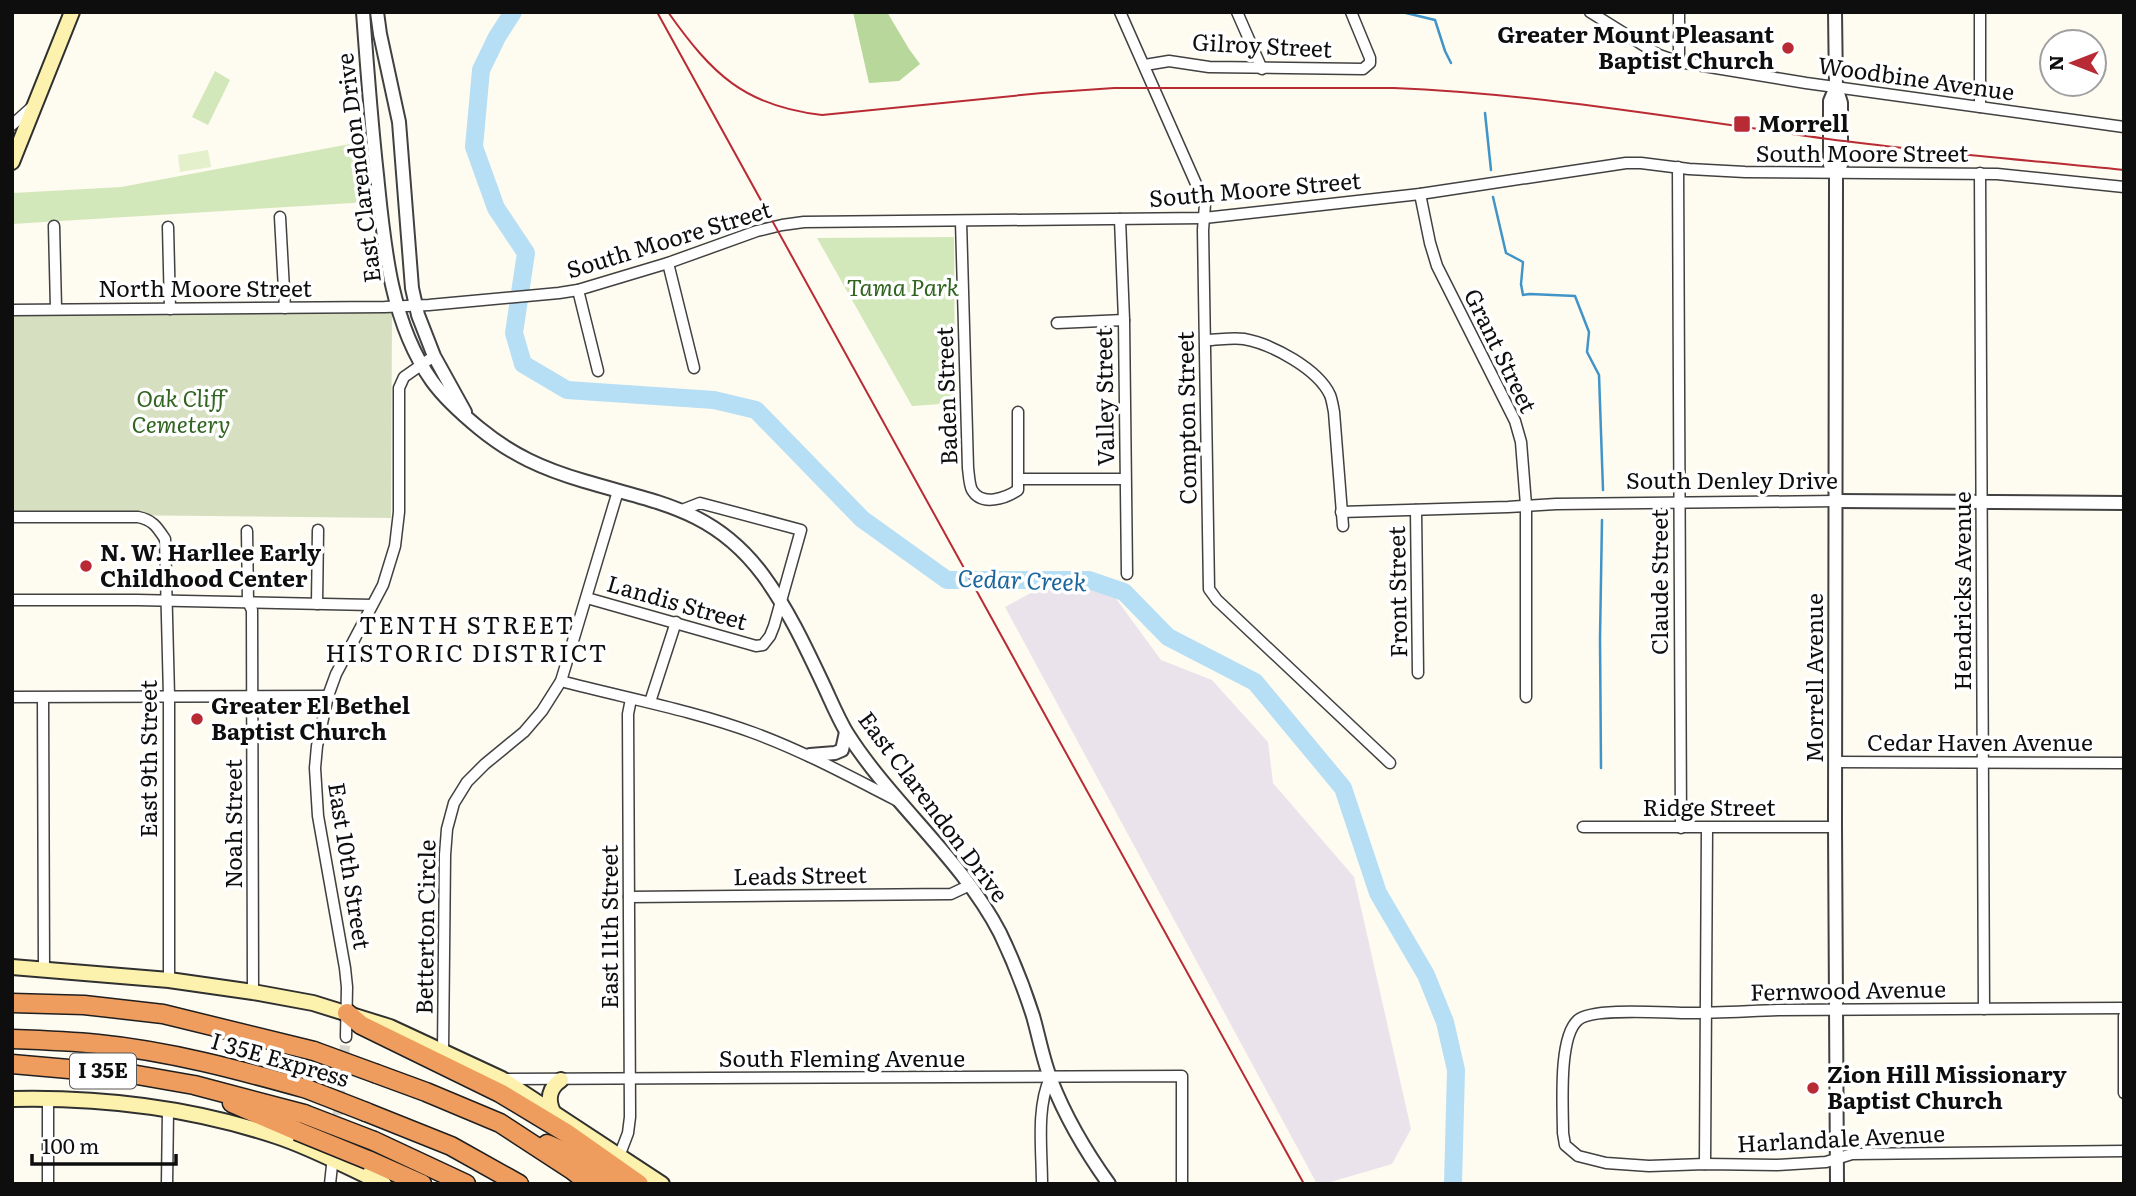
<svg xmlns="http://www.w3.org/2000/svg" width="2136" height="1196" font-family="Literata,serif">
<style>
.industrial{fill:#ebe3ec}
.green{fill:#d3e8ba}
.forest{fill:#b7d89a}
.cemetery{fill:#d6e0c1}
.pitch{fill:#e4efcc}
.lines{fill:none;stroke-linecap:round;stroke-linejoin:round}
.stream{stroke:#4094c8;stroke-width:2.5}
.river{stroke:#b6def4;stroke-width:18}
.minor-tunnel{stroke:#dad7ce;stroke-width:10;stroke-dasharray:10 5;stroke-linecap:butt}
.minor-casing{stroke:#414141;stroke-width:13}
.tertiary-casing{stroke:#414141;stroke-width:16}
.secondary-casing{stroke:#303030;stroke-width:18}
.motorway-casing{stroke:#1f1f1f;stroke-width:21}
.minor{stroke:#fff;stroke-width:10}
.tertiary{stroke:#fff;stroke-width:12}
.secondary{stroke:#fcf2ad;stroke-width:14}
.motorway{stroke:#ef9d5e;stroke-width:18}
.tram{stroke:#b92b34;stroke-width:2}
.motorway-bridge-casing{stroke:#1f1f1f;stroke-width:21;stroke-linecap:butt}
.motorway-bridge{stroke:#ef9d5e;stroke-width:18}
.poi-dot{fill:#b92b34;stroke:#fff;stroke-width:2.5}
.labels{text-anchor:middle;stroke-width:7;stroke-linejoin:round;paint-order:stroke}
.shield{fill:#fff;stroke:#565656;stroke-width:2}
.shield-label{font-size:21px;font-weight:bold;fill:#0e0e0e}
.poi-label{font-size:23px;font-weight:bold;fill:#0e0e0e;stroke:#fff;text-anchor:start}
.street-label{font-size:23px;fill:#0e0e0e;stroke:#fff}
.park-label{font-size:23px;font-style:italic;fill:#306420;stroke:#fff}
.water-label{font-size:24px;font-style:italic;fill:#1c669c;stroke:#fff}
.neighbourhood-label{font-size:24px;letter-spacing:2px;fill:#0e0e0e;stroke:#fff}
</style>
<rect width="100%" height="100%" fill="#fefbf0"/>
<!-- industrial -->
<path class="industrial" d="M1040,588l69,1 52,71 51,20 56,62 5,41 81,94 57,252 -19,35 -68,20h-7l-312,-577z"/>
<!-- green -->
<g class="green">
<path d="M215,71l15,9 -22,45 -16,-8z"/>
<path d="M366,141l3,61 -357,22 1,-31 108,-6z"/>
<path d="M954,237l1,166 -43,3 -95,-168z"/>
</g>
<!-- forest -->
<path class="forest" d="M853,12h34l22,37 11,15 -21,17 -30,2z"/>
<!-- cemetery -->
<path class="cemetery" d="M12,308l380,2 -1,208 -379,-4z"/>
<!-- pitch -->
<path class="pitch" d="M208,150l3,17 -31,5 -2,-17z"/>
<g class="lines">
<!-- stream -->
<g class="stream">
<path d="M1402,12l33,8 10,31 6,12"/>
<path d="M1485,113l6,57"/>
<path d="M1493,197l13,56 17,9 -2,22 2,11 7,-1 45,2 14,36 -2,20 12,23 4,115"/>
<path d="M1601,768l-1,-130 2,-118"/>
</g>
<!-- river -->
<path class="river" d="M513,12l-16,25 -16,33 -7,77 22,61 30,45 -12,80 9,31 44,26 147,10 42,10 106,109 85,61h142l35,12 44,45 87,45 88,106 35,105 48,82 19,47 11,48 -3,114"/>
<!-- minor-tunnel -->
<path class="minor-tunnel" d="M336,1130l10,-93"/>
<!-- minor casing -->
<g class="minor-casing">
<g id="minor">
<path d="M1120,12l85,192 -2,26 6,359 8,11 173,163"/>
<path d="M1237,12l25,57"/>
<path d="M1590,12l69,43 20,7 127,21 318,44"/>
<path d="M1679,12v50"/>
<path d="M1980,12v95"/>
<path d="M1145,65l24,-4 40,6 154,2 7,-6v-5l-19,-46"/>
<path d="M12,125l20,-18"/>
<path d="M1678,167l3,661"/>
<path d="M1980,173l4,836"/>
<path d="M1420,194l10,49 7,23 78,155 6,21 5,63v192"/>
<path d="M280,217l5,91"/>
<path d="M1120,219l4,101 3,254"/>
<path d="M961,221l7,247c1,7 1,16 4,22 10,17 34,8 46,0v-78"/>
<path d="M54,226l2,82"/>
<path d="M168,227l2,82"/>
<path d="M668,263l26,105"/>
<path d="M578,290l20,81"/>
<path d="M12,310l373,-3 44,-2 130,-12 19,-3 90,-27 89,-32 25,-6 22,-3 400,-4 216,-24 206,-31h15l48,6 56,3 252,2 127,13"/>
<path d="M1057,323l67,-3"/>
<path d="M1206,340c12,0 26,-3 38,-1 28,5 74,30 86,56 2,5 3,12 4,17l9,114"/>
<path d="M1019,479h106"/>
<path d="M1416,510l2,163"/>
<path d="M1341,512l167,-5 48,-3 281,-3"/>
<path d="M12,517h126c15,3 19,10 27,22l4,157v284"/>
<path d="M247,531l1,71 4,8 1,382"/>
<path d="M587,598l169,48 7,-1 7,-9 4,-10 27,-96 -101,-27 -18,7"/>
<path d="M12,600h125l235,5"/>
<path d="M317,604l1,-74"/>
<path d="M561,681c64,17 131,29 193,52 49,18 95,43 142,67"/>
<path d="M12,697l316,-1"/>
<path d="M43,698l1,272"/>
<path d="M650,702l26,-80"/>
<path d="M1835,762l289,1"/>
<path d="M1583,827h252"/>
<path d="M629,897l322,-3 19,-9"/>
<path d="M2124,1008c-115,1 -231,1 -346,2 -30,1 -60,3 -90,3 -22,0 -96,-6 -110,7 -20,17 -15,87 -15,113l2,12 13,11 28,7 43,3 56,-2 72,1 49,-3 26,-8 272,-3"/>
<path d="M2124,1016v77"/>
<path d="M346,1037l1,-50 -2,-19 -27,-152 -3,-48 2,-22 11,-50 8,-22 47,-89 12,-39 4,-34v-124l5,-11 30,-21"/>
<path d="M443,1051l2,-196 2,-26 7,-26 13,-21 18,-18 39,-32 18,-21 19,-30 57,-190"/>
<path d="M503,1079l679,-3v108"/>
<path d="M48,1098v86"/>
<path d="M620,1154l8,-21 2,-16 -2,-403 3,-15"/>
<path d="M1705,1164l2,-336"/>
<path d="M167,1184l1,-74"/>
<path d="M330,1184l3,-28"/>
<path d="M1042,1184c0,-33 -6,-76 8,-106"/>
</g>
</g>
<!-- tertiary casing -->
<g class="tertiary-casing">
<g id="tertiary">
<path d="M363,12c4,55 8,109 14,163 7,69 13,147 55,206 13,18 30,33 47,47 33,27 64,41 105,53 74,22 130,28 179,94 25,34 43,73 61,111 7,15 14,32 23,47 45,71 114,125 153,200 13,27 24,55 33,83 6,21 10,44 18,64 14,36 35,72 58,104"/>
<path d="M377,12l3,22 19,88 13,166 6,27 16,41 31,56"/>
<path d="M1835,12l1,75 5,16v62l-5,7v11l-1,644 2,357"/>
<path d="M1836,87l-6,14v64l6,7"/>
<path d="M1837,501l287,2"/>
<path d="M810,755l25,-2 7,-3 4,-18"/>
</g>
</g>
<!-- secondary casing -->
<g class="secondary-casing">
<g id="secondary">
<path d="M12,162l60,-150"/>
<path d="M12,967l157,13 84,12 60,11 77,24 112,52 160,105"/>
<path d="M12,1099c90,-2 179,9 264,37 37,12 73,32 108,48"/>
<path d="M553,1112c-6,-13 -4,-24 8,-32"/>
</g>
</g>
<!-- motorway casing -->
<g class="motorway-casing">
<g id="motorway">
<path d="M12,1003l72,2 79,9 151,37"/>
<path d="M347,1013l14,12 139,68 68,41 71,50"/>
<path d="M12,1039c29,1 58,2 86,5 71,7 141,26 209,45"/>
<path d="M12,1064l125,11 57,10 110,29"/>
<path d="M377,1074l49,18 74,31 72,47 18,14"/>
<path d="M232,1103l65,28"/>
<path d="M366,1112l85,34 68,38"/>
<path d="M374,1141l92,43"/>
<path d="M547,1144l28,12 42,28"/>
<path d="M368,1160l54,24"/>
</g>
</g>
<!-- minor -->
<use href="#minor" class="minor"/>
<!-- tertiary -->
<use href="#tertiary" class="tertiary"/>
<!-- secondary -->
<use href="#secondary" class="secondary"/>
<!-- motorway -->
<use href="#motorway" class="motorway"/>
<!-- tram -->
<g class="tram">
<path d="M657,12l647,1172"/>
<path d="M668,12c44,62 76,94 154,103l220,-22 72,-5h280c146,6 290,31 434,51 98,13 197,21 296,31"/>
</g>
<!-- motorway-bridge casing -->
<g class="motorway-bridge-casing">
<g id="motorway-bridge">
<path d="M314,1051l63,23"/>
<path d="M307,1089l59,23"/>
<path d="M304,1114l70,27"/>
<path d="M297,1131l71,29"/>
</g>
</g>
<!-- motorway-bridge -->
<use href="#motorway-bridge" class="motorway-bridge"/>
</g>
<!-- markers -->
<g class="poi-dot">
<circle cx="1788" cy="48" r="7"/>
<rect x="1733" y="115" width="18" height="18" rx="3.5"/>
<circle cx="86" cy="566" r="7"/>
<circle cx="197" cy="719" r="7"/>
<circle cx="1813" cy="1088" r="7"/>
</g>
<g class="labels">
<!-- shield labels -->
<rect class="shield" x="70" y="1053.5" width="66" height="35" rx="5"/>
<g class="shield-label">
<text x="103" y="1078">I 35E</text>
</g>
<!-- poi labels -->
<g class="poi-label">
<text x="1774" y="43" text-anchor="end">Greater Mount Pleasant<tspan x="1774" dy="26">Baptist Church</tspan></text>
<text x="1758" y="132">Morrell</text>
<text x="100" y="561">N. W. Harllee Early<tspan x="100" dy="26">Childhood Center</tspan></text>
<text x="211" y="714">Greater El Bethel<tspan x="211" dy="26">Baptist Church</tspan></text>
<text x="1827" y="1083">Zion Hill Missionary<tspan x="1827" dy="26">Baptist Church</tspan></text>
</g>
<!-- street labels -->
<g class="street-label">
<text transform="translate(1262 46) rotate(3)" y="8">Gilroy Street</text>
<text transform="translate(1916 79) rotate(8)" y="8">Woodbine Avenue</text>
<text x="1862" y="162">South Moore Street</text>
<text transform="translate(359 168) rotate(-97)" y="8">East Clarendon Drive</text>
<text transform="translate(1255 190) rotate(-5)" y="8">South Moore Street</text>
<text transform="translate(669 240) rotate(-17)" y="8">South Moore Street</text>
<text x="205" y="297">North Moore Street</text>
<text transform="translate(1500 351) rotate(64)" y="8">Grant Street</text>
<text transform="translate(947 396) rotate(-92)" y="8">Baden Street</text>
<text transform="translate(1105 397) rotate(-91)" y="8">Valley Street</text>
<text transform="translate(1187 418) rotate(-91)" y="8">Compton Street</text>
<text x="1732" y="489">South Denley Drive</text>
<text transform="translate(1660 582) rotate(-90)" y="8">Claude Street</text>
<text transform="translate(1963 591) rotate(-90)" y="8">Hendricks Avenue</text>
<text transform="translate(1398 592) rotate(-91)" y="8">Front Street</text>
<text transform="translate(677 603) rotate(16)" y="8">Landis Street</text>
<text transform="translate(1815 678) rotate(-90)" y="8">Morrell Avenue</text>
<text x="1980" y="751">Cedar Haven Avenue</text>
<text transform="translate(149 759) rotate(-90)" y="8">East 9th Street</text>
<text transform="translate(933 807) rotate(53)" y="8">East Clarendon Drive</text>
<text x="1709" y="816">Ridge Street</text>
<text transform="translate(234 824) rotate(-90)" y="8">Noah Street</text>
<text transform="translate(349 866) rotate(81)" y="8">East 10th Street</text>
<text transform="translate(800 876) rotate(-1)" y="8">Leads Street</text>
<text transform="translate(426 927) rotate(-89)" y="8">Betterton Circle</text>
<text transform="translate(610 927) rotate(-90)" y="8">East 11th Street</text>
<text transform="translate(1848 991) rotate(-1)" y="8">Fernwood Avenue</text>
<text x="842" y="1067">South Fleming Avenue</text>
<text transform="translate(280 1060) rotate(16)" y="8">I 35E Express</text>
<text transform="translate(1841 1139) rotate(-3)" y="8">Harlandale Avenue</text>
</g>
<!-- park labels -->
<g class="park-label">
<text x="903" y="296">Tama Park</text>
<text x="181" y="407">Oak Cliff<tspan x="181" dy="26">Cemetery</tspan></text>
</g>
<!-- water labels -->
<g class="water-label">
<text transform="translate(1022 581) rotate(2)" y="8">Cedar Creek</text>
</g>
<!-- neighbourhood labels -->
<g class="neighbourhood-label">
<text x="467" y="634">TENTH STREET<tspan x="467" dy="28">HISTORIC DISTRICT</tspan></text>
</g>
</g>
<!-- border -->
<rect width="2136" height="1196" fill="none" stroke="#0e0e0e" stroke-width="28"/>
<!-- north arrow -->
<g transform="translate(2073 63) rotate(270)"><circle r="33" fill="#ffffff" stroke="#9f9f9f" stroke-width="2"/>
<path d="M0-5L12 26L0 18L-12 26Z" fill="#b92b34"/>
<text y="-10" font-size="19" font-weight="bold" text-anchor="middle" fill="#0e0e0e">N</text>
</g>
<!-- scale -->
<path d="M32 1154v10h144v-10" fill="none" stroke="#0e0e0e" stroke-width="3.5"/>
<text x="42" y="1154" font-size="21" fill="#0e0e0e" stroke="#ffffff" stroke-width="5" paint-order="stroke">100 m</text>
</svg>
